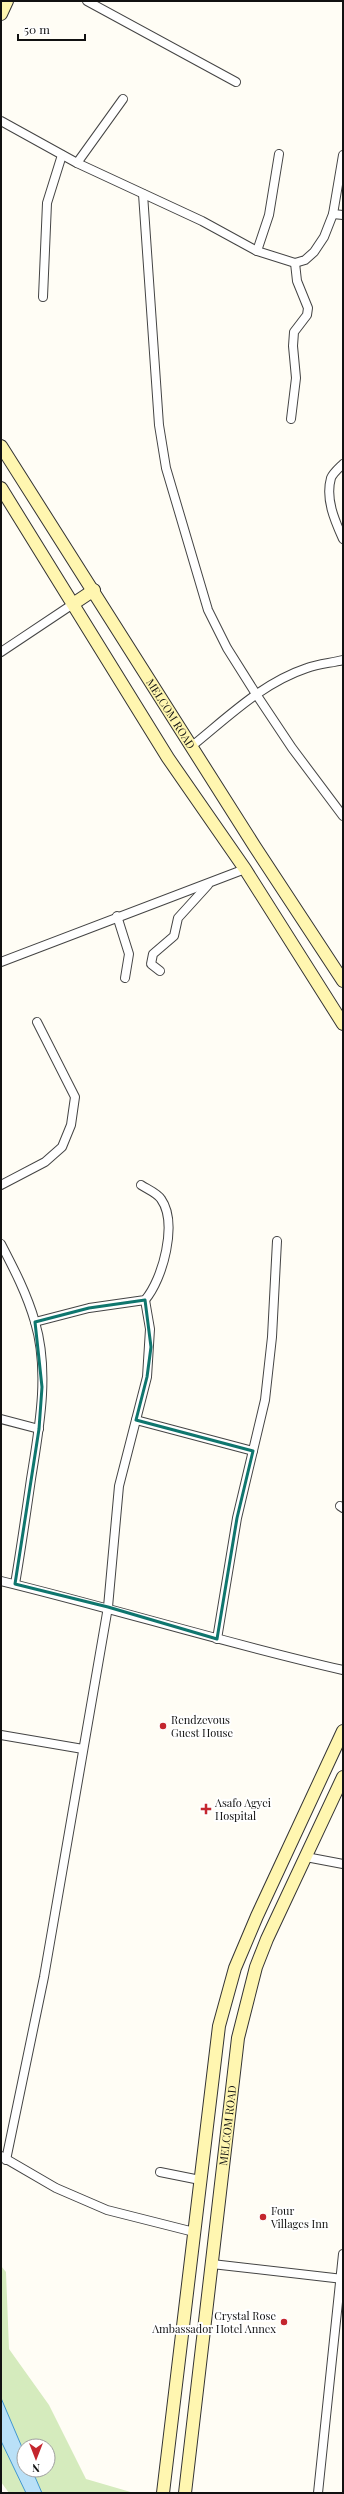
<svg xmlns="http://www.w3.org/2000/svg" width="344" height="2494" font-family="'Playfair Display',serif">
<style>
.green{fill:#d5ebbd}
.water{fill:#b9e0f7;stroke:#3f96cf}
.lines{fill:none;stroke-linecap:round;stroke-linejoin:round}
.street-casing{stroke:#444;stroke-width:10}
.secondary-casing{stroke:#333;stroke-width:14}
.street{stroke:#fff;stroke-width:8}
.secondary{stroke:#fff6b0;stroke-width:12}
.marked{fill:none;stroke:#0f766e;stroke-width:3;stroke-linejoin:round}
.poi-dot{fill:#c4262e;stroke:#fff;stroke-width:1.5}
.labels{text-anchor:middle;stroke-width:4;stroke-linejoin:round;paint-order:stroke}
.street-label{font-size:11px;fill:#111;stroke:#fff}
.poi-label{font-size:11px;fill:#111;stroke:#fff;text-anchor:start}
</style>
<rect width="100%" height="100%" fill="#fffdf5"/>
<!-- green -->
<g class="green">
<path d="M1,2266l5,6 3,77 40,56 37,74 48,14h-92l-10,-23h16v-24h-24v6l-23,-54z"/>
<path d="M1,2441l25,52h-17l-8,-11z"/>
</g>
<!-- water -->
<path class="water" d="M1,2398l23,54v18h8l10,23h-16l-25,-52z"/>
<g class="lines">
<!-- street casing -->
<g class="street-casing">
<g id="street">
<path d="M87,1l149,81"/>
<path d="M1,121l76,42 125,58 55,30 38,12 10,-3 9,-8 10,-15 9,-23 10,-59"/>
<path d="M77,163l46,-64"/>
<path d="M143,194l16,231 7,43 42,142 19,38 29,46 36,54 51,68"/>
<path d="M333,214l10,1"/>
<path d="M257,251l12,-36 10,-61"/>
<path d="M43,297l4,-94 15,-48"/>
<path d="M291,419l5,-41 -3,-32 1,-14 13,-17 1,-7 -11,-27 -2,-18"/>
<path d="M343,464c-4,4 -10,9 -12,14 -6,21 4,43 12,61"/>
<path d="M1,652l72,-48"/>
<path d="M192,746c36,-29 70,-63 115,-78 11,-4 24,-5 36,-8"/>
<path d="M117,916l12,38 -4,24"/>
<path d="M1,962l244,-93"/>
<path d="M160,971l-9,-7 2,-10 21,-18 4,-18 30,-33"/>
<path d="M1,1185l44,-23 17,-15 9,-22 4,-28 -38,-75"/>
<path d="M1,1244c13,25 26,50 34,78 15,50 4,107 -4,157 -5,35 -10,70 -16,105"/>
<path d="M35,1322l54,-14 56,-8c18,-21 33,-77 16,-101 -4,-6 -14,-10 -20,-14"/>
<path d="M1,1419l38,10"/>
<path d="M136,1420l117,31"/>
<path d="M340,1506l3,2"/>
<path d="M1,1581c115,28 227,63 342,89"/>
<path d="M217,1639l20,-121 28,-118 7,-63 5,-96"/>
<path d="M1,1735l82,14"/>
<path d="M306,1857l37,7"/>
<path d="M1,2156l55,32 51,22 87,22"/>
<path d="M6,2160l38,-183 64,-370 11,-121 28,-109 3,-48 -5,-29"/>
<path d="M160,2172l40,8"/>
<path d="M212,2264l131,15"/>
<path d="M318,2493l25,-239"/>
</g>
</g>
<!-- secondary casing -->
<g class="secondary-casing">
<g id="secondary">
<path d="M1,14l6,-13"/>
<path id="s1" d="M1,446l254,401 88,134"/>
<path d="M1,488l167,270 77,111 98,155"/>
<path d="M73,604l21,-14"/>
<path d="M163,2493l56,-467 16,-58 22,-52 86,-185"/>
<path id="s2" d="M185,2493l53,-455 18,-71 11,-28 76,-162"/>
</g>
</g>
<!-- street -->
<use href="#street" class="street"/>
<!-- secondary -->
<use href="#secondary" class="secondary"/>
</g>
<!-- marked area -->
<path class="marked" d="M145,1300l6,47 -4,30 -11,43 117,31 -16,67 -20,121 -109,-32 -93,-23 24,-155 3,-42 -7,-65 54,-14z"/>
<!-- markers -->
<g class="poi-dot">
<circle cx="163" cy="1726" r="4"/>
<path d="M204 1803h4v4h4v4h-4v4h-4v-4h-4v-4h4z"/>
<circle cx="263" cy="2217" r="4"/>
<circle cx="284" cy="2322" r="4"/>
</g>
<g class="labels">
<!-- street labels -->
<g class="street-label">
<text dy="4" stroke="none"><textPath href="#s1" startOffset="317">MELCOM ROAD</textPath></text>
<text dy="4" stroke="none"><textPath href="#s2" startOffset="370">MELCOM ROAD</textPath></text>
</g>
<!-- poi labels -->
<g class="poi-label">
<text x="171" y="1724">Rendzevous<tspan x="171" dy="13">Guest House</tspan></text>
<text x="215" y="1807">Asafo Agyei<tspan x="215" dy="13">Hospital</tspan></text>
<text x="271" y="2215">Four<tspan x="271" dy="13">Villages Inn</tspan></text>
<text x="276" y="2320" text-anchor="end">Crystal Rose<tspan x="276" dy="13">Ambassador Hotel Annex</tspan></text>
</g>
</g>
<!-- border -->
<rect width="344" height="2494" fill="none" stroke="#111111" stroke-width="4"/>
<!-- north arrow -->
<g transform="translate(36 2458) rotate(180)"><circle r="19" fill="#ffffff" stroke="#a0a0a0"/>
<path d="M0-3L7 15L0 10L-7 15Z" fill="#c4262e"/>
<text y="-6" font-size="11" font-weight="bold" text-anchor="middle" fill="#111111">N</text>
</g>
<!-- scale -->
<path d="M18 34v6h67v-6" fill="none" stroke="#111111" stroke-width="2"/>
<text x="24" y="34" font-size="12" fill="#111111" stroke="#ffffff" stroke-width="3" paint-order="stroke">50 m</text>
</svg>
